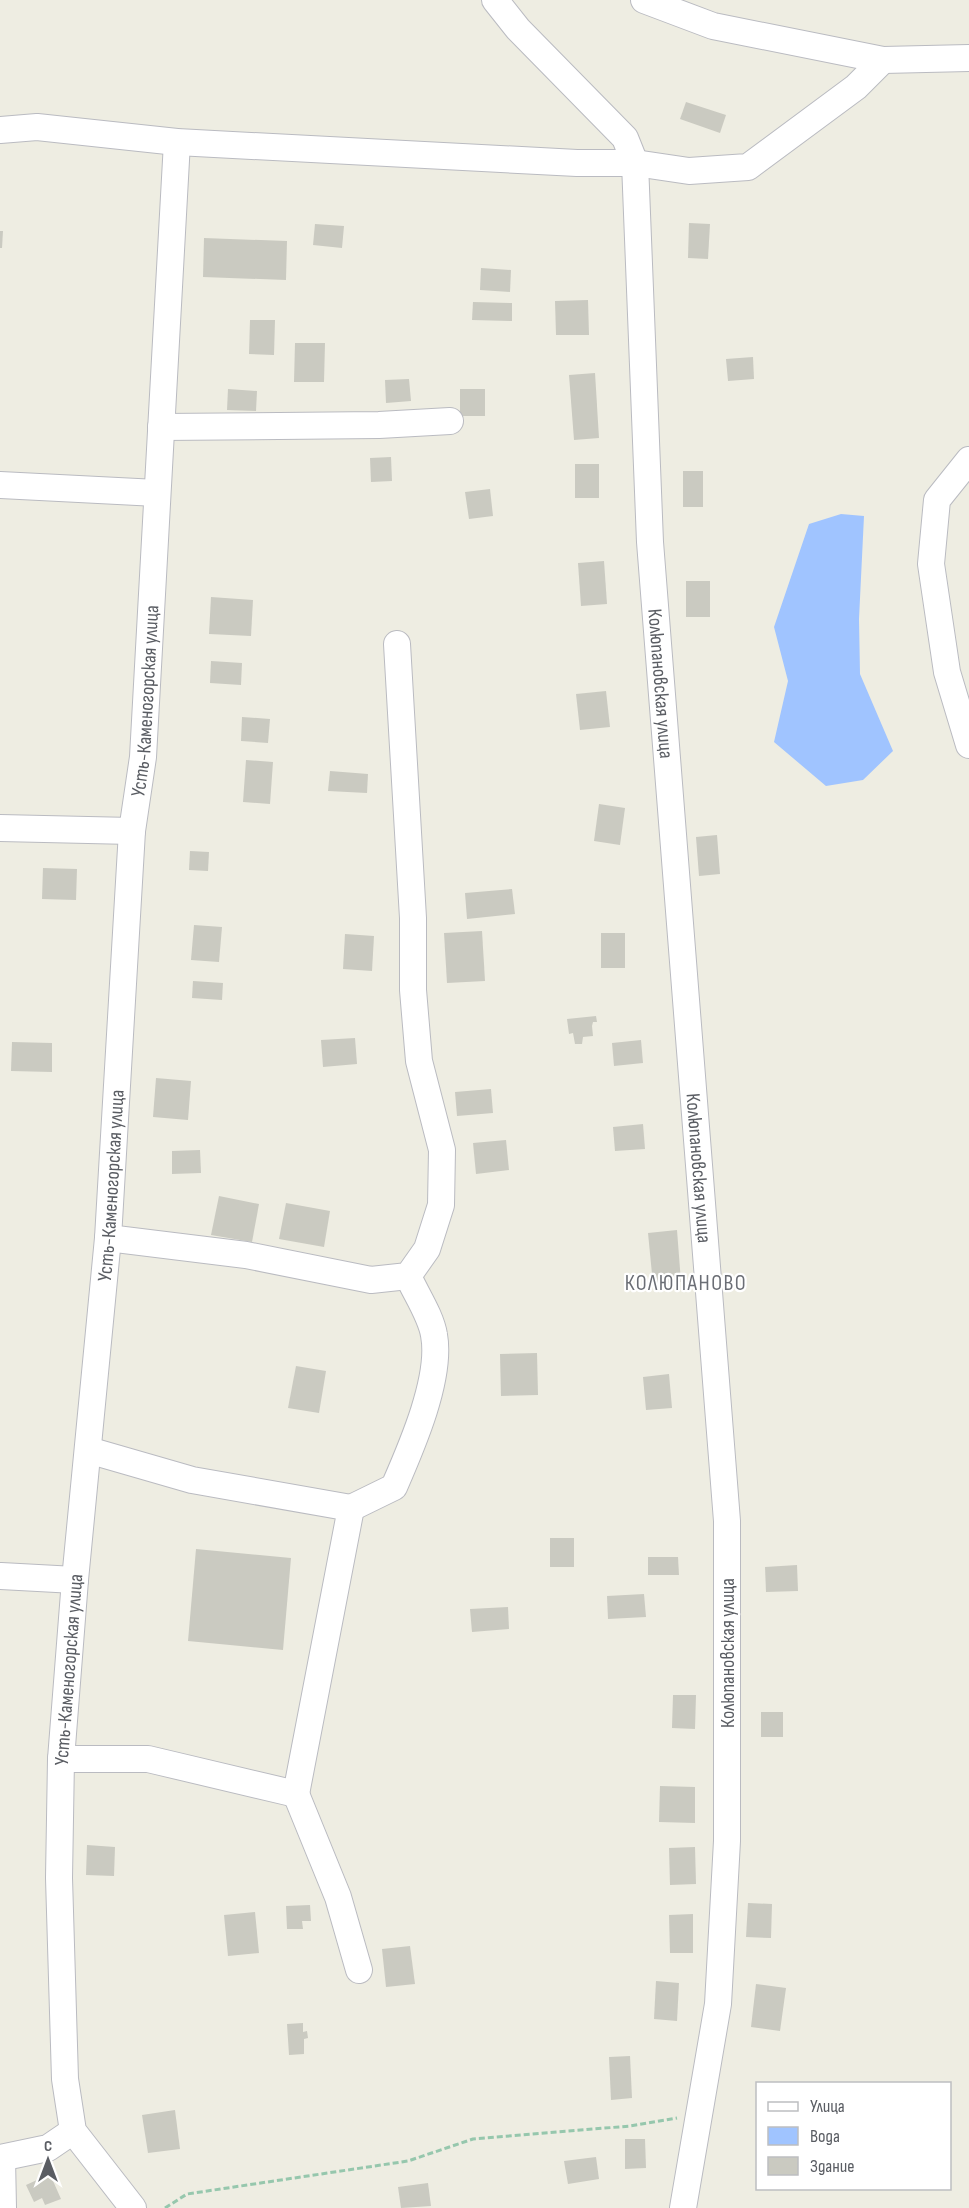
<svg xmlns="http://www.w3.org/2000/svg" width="969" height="2208" font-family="'Sofia Sans Condensed',sans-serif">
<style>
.water{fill:#a0c4ff}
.building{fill:#cacac1}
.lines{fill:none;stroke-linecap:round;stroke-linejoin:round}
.minor-casing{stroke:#babbc1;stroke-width:28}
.path{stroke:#96c7ad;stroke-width:3;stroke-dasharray:6 3;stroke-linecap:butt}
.minor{stroke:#fff;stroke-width:26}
.labels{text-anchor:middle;stroke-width:4.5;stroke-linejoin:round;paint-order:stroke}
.street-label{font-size:20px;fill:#5a5d63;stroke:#fff}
.quarter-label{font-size:22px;letter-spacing:1.5px;fill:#6b6e75;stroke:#fff}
</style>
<rect width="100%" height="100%" fill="#eeede2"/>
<!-- water -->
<path class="water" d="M841,514l23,2 -5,103 1,55 33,77 -30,29 -37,6 -52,-44 14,-61 -14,-54 35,-103z"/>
<!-- building -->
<g class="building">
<path d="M686,102l40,13 -6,18 -40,-14z"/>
<path d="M689,223l21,1 -2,35 -20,-1z"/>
<path d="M315,224l29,2 -2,22 -29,-3z"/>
<path d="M0,231h3l-1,17h-2z"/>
<path d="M204,238l83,3 -1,39 -83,-3z"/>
<path d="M481,268l30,2 -1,22 -30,-2z"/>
<path d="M588,300l1,35h-33l-1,-34z"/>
<path d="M473,302l39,1v18l-40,-1z"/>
<path d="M250,320h25l-1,35 -25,-1z"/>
<path d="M295,343h30l-1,39h-30z"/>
<path d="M753,357l1,22 -26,2 -2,-22z"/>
<path d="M595,373l4,65 -25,2 -5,-65z"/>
<path d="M409,379l2,22 -25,2 -1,-23z"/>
<path d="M228,389l29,2 -1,20 -29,-1z"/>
<rect x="460" y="389" width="25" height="27"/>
<path d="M391,457l1,24 -21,1 -1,-24z"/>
<rect x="575" y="464" width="24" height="34"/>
<rect x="683" y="471" width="20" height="36"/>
<path d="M490,489l3,27 -24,3 -4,-27z"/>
<path d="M604,561l3,43 -26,2 -3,-43z"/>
<rect x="686" y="581" width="24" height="36"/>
<path d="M211,597l42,3 -2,36 -42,-2z"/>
<path d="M211,661l31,2 -1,22 -31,-2z"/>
<path d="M606,691l4,36 -30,3 -4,-36z"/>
<path d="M242,717l28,2 -2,24 -27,-2z"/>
<path d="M246,760l27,2 -3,42 -27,-2z"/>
<path d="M330,771l38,3 -1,19 -39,-2z"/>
<path d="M599,804l26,4 -5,37 -26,-4z"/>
<path d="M717,835l3,39 -21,2 -3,-39z"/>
<path d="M190,851l19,1 -1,19 -19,-1z"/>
<path d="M43,868l34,1 -1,31 -34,-1z"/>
<path d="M512,889l3,25 -48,5 -2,-26z"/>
<path d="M194,925l28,2 -3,35 -28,-2z"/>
<path d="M482,931l3,50 -38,2 -3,-50z"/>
<rect x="601" y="933" width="24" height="35"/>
<path d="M345,934l29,2 -2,35 -29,-2z"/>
<path d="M193,981l30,2 -1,17 -30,-2z"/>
<path d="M596,1016l1,6h-4l-1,4 1,10 -10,1 -1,7h-7l-2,-11 -4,1 -2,-15z"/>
<path d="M355,1038l2,26 -34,3 -2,-27z"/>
<path d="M641,1040l2,23 -29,3 -2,-23z"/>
<path d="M12,1042l40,1v29l-41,-1z"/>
<path d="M156,1078l35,3 -3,39 -35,-3z"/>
<path d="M491,1089l2,24 -36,3 -2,-24z"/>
<path d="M643,1124l2,25 -30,2 -2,-24z"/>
<path d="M506,1140l3,30 -33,4 -3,-31z"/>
<path d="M200,1150l1,23 -29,1v-23z"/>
<path d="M219,1196l40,8 -7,38 -41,-7z"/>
<path d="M286,1203l44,8 -6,36 -45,-8z"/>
<path d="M677,1230l4,52 -28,2 -5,-51z"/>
<path d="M537,1353l1,42 -37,1 -1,-42z"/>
<path d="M296,1366l30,5 -7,42 -31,-5z"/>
<path d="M669,1374l3,34 -26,2 -3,-33z"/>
<rect x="550" y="1538" width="24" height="29"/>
<path d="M196,1549l95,9 -8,92 -95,-9z"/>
<path d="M648,1557h30l1,18h-31z"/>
<path d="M797,1565l1,26 -32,1 -1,-25z"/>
<path d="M644,1594l2,23 -38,2 -1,-23z"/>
<path d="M508,1607l1,22 -37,3 -2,-23z"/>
<path d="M673,1695h23l-1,34 -23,-1z"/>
<rect x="761" y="1712" width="22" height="25"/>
<path d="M660,1786l35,1v36l-36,-1z"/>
<path d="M87,1845l28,2 -1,29 -28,-1z"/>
<path d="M695,1847l1,37 -26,1 -1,-37z"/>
<path d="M748,1903l24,1 -1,34 -25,-1z"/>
<path d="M310,1905l1,16h-9l1,8h-16l-1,-23z"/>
<path d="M255,1912l4,41 -31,3 -4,-41z"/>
<path d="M693,1914v39h-23l-1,-38z"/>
<path d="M410,1946l5,38 -29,3 -4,-38z"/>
<path d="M656,1981l23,2 -2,38 -23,-2z"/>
<path d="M756,1984l30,4 -6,43 -29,-4z"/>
<path d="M303,2023v9l4,-1 1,7 -4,1v15l-15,1 -2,-31z"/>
<path d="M630,2056l2,42 -21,2 -2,-43z"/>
<path d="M175,2110l5,39 -32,4 -6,-38z"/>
<path d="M625,2139h20l1,29 -21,1z"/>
<path d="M596,2157l3,22 -31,5 -4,-23z"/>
<path d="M50,2174l11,25 -16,6 -3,-7 -8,4 -8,-17z"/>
<path d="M428,2183l3,23 -30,2 -3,-21z"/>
</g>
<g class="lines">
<!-- minor casing -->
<g class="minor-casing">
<g id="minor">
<path id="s1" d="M495,0l23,29 107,109 10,25 15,379 77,979v320l-9,163 -35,204"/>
<path d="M644,0l69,26 170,34 86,-2"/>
<path d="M0,130l37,-3 140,15 400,21h58l54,8 59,-4 108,-80 27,-27"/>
<path d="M161,427l218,-2 71,-4"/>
<path d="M969,460l-32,40 -6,64 16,108 22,73"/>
<path d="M0,485l157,8"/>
<path d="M0,828l132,3"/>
<path d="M108,1238l138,17 125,25 37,-4 19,-27 14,-44 1,-55 -23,-89 -6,-71v-72l-16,-274"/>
<path d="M351,1508l43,-21c17,-39 48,-109 40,-152 -3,-19 -18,-41 -26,-59"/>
<path d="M1,1576l74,4"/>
<path d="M61,1759h87l148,35 55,-286 -159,-28 -104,-30"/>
<path d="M296,1794l42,103 21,73"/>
<path d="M0,2158l48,-10 25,-17"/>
<path d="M2,2158l1,50"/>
<path id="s2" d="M133,2208l-60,-77 -8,-52 -6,-201 2,-119 14,-179 33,-342 24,-407 11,-74 34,-615"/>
</g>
</g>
<!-- path -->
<path class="path" d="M165,2208l22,-14 221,-33 65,-22 157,-13 47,-8"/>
<!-- minor -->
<use href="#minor" class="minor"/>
</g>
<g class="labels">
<!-- street labels -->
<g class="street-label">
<text dy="7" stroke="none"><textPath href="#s1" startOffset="738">Колюпановская улица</textPath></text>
<text dy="7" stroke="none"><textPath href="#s2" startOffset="1532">Усть-Каменогорская улица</textPath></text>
<text dy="7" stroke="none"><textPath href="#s1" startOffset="1224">Колюпановская улица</textPath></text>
<text dy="7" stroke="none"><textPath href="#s2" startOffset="1046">Усть-Каменогорская улица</textPath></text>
<text transform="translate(727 1653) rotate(-90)" y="7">Колюпановская улица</text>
<text dy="7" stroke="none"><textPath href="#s2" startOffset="560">Усть-Каменогорская улица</textPath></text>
</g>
<!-- quarter labels -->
<g class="quarter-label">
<text x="686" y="1290">КОЛЮПАНОВО</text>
</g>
</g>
<!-- legend -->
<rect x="756" y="2082" width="195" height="108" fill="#ffffff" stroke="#bdbec1" stroke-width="1.5"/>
<rect x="768" y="2102" width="30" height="9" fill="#ffffff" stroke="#bdbec1" stroke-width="1.5"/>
<text x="810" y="2112" font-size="18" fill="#5a5d63">Улица</text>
<rect x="768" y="2127" width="30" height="18" fill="#a0c4ff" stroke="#bdbec1" stroke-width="1.5"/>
<text x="810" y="2142" font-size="18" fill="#5a5d63">Вода</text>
<rect x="768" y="2157" width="30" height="18" fill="#cacac1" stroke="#bdbec1" stroke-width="1.5"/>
<text x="810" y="2172" font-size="18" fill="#5a5d63">Здание</text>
<!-- north arrow -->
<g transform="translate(48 2160)" stroke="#ffffff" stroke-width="4.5" paint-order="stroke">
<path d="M0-4.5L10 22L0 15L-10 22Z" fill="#5a5d63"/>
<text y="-9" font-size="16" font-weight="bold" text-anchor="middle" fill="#5a5d63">С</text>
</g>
</svg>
